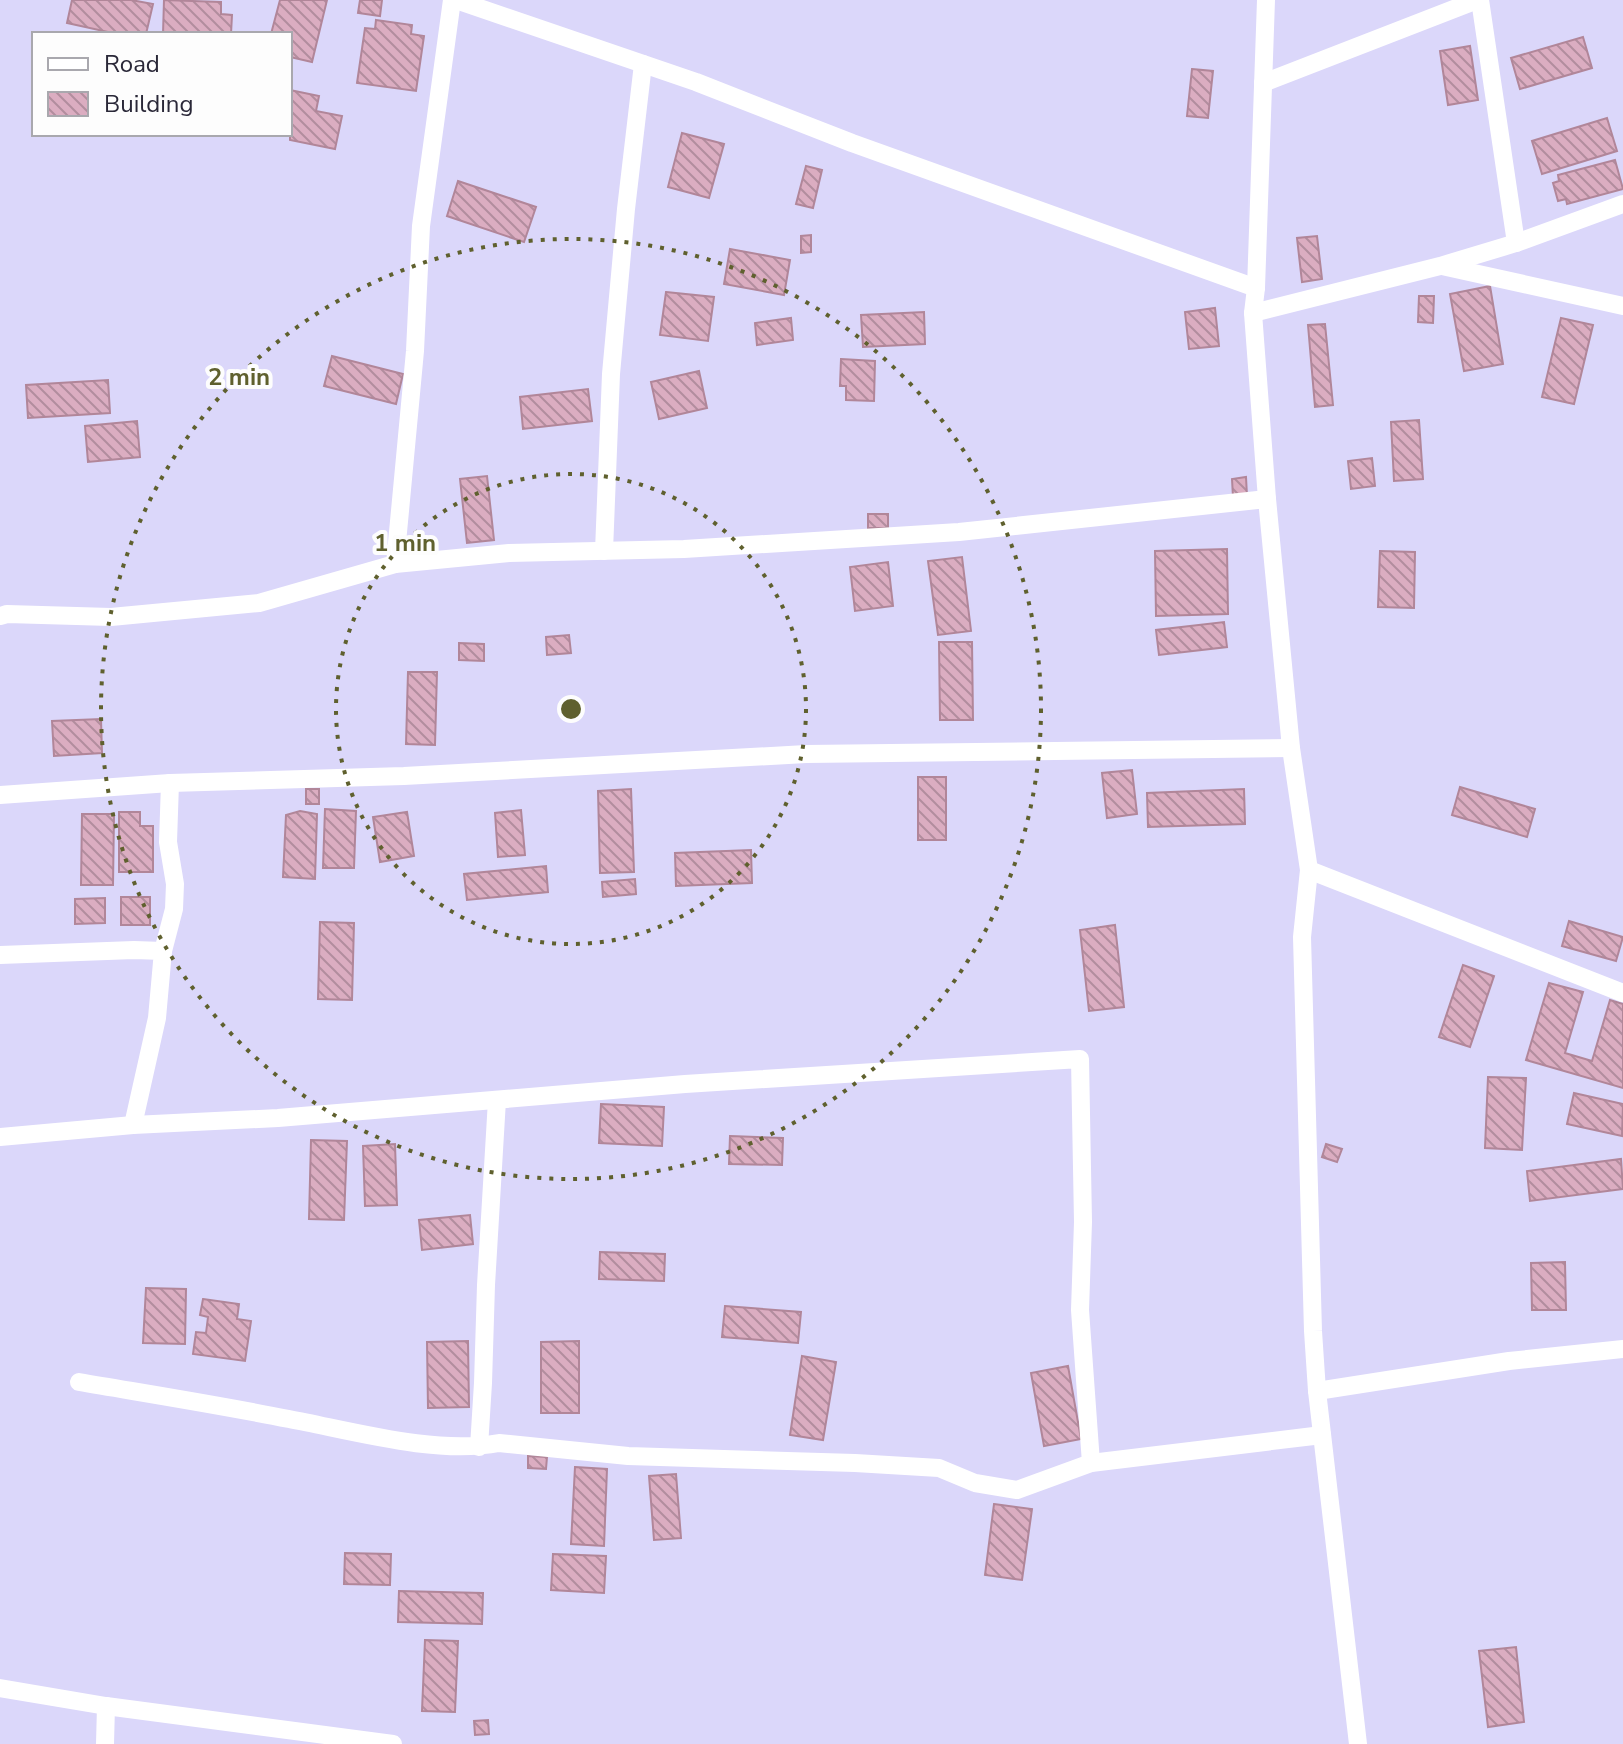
<svg xmlns="http://www.w3.org/2000/svg" width="1623" height="1744" font-family="'Nunito Sans',sans-serif">
<style>
.building{fill:url(#building-back-hatch);stroke:#b18699;stroke-width:2}
.lines{fill:none;stroke-linecap:round;stroke-linejoin:round}
.street{stroke:#fff;stroke-width:18}
.ring{fill:none;stroke:#5f602e;stroke-width:4;stroke-dasharray:4 8}
.centre{fill:#5f602e;stroke:#fdfdfd;stroke-width:4}
.ring-label{font-size:24px;text-anchor:middle;font-weight:bold;fill:#5f602e;stroke:#fdfdfd;stroke-width:8;stroke-linejoin:round;paint-order:stroke}
</style>
<defs>
<pattern id="building-back-hatch" width="6" height="6" patternUnits="userSpaceOnUse" patternTransform="scale(2)"><rect width="6" height="6" fill="#dbadc1"/><path d="M-1 5l2 2M0 0l6 6M5-1l2 2" fill="none" stroke="#b28d9e"/></pattern>
</defs>
<rect width="100%" height="100%" fill="#dbd7fa"/>
<!-- building -->
<g class="building">
<path d="M72,0h59l22,4 -7,30h-29l-50,-11z"/>
<path d="M164,0l57,2v12l11,1 -1,19h-68z"/>
<path d="M280,0h47l-15,62 -22,-5v-23h-19z"/>
<path d="M360,0h22l-2,16 -22,-3z"/>
<path d="M376,20l36,5 -1,9 13,2 -8,55 -59,-8 8,-55 10,1z"/>
<path d="M1583,37l9,31 -72,21 -9,-31z"/>
<path d="M1470,46l8,54 -30,5 -8,-54z"/>
<path d="M1192,69l21,2 -5,47 -21,-2z"/>
<path d="M290,90l29,6 -3,15 26,5 -7,33 -45,-9z"/>
<path d="M1607,118l10,33 -75,23 -10,-33z"/>
<path d="M682,133l42,11 -15,54 -41,-11z"/>
<path d="M1615,160l8,29 -56,15 -1,-5 -8,2 -5,-18 6,-2 -1,-6z"/>
<path d="M806,166l16,4 -9,38 -17,-4z"/>
<path d="M458,181l78,26 -12,35 -77,-26z"/>
<path d="M811,235v17l-10,1v-17z"/>
<path d="M1317,236l5,43 -20,3 -5,-44z"/>
<path d="M730,249l60,11 -6,35 -60,-11z"/>
<path d="M1490,286l13,78 -39,7 -14,-77z"/>
<path d="M666,292l48,5 -6,44 -48,-6z"/>
<path d="M1419,296h15l-1,27 -15,-1z"/>
<path d="M1215,308l4,38 -30,3 -4,-37z"/>
<path d="M924,312l1,32 -62,3 -2,-32z"/>
<path d="M791,318l2,22 -36,5 -2,-22z"/>
<path d="M1561,318l32,7 -19,79 -32,-7z"/>
<path d="M1325,324l8,81 -18,2 -7,-82z"/>
<path d="M332,356l71,18 -7,30 -72,-18z"/>
<path d="M841,359l34,2 -1,40 -28,-1v-14h-6z"/>
<path d="M699,371l8,37 -48,11 -8,-37z"/>
<path d="M108,380l2,33 -82,5 -2,-33z"/>
<path d="M588,389l4,32 -69,8 -3,-32z"/>
<path d="M1419,420l4,59 -29,2 -3,-59z"/>
<path d="M137,421l3,36 -52,5 -3,-36z"/>
<path d="M1372,458l3,28 -24,3 -3,-28z"/>
<path d="M487,476l7,64 -27,3 -7,-64z"/>
<path d="M1246,477l1,19 -14,1 -1,-18z"/>
<rect x="868" y="514" width="20" height="14"/>
<path d="M1227,549l1,65 -72,2 -1,-65z"/>
<path d="M1380,551l35,1 -1,56 -36,-1z"/>
<path d="M962,557l9,74 -33,4 -10,-74z"/>
<path d="M888,562l5,44 -38,5 -5,-44z"/>
<path d="M1224,622l3,25 -68,8 -3,-25z"/>
<path d="M569,635l2,18 -24,2 -1,-18z"/>
<path d="M939,642h33l1,78h-33z"/>
<path d="M459,643l25,1v17l-25,-1z"/>
<path d="M408,672h29l-2,73 -29,-1z"/>
<path d="M101,719l1,34 -48,3 -2,-35z"/>
<path d="M1132,770l5,44 -30,4 -5,-45z"/>
<rect x="918" y="777" width="28" height="63"/>
<path d="M1460,787l75,22 -8,28 -75,-22z"/>
<rect x="306" y="789" width="13" height="15"/>
<path d="M631,789l3,83 -34,1 -2,-82z"/>
<path d="M1244,789l1,35 -97,3 -1,-34z"/>
<path d="M325,809l31,2 -2,57h-31z"/>
<path d="M521,810l4,45 -27,2 -3,-44z"/>
<path d="M300,811l17,3 -2,65 -32,-2 3,-62z"/>
<path d="M119,812h21v14h13v46h-34z"/>
<path d="M407,812l7,44 -34,6 -7,-45z"/>
<path d="M82,814h32l-1,71h-32z"/>
<path d="M751,850l1,33 -76,3 -1,-33z"/>
<path d="M546,866l2,26 -81,8 -3,-26z"/>
<path d="M635,879l1,15 -33,3 -1,-15z"/>
<rect x="121" y="897" width="29" height="28"/>
<path d="M105,898v25l-30,1v-25z"/>
<path d="M1569,921l54,16 -7,24 -54,-15z"/>
<path d="M320,922l34,1 -2,77 -34,-1z"/>
<path d="M1115,925l9,82 -35,4 -9,-81z"/>
<path d="M1463,965l31,11 -24,71 -31,-10z"/>
<path d="M1549,983l34,9 -18,61 27,8 18,-61 13,4v84l-97,-28z"/>
<path d="M1488,1077l38,1 -4,72 -37,-2z"/>
<path d="M1574,1093l49,11 -1,32 -55,-12z"/>
<path d="M601,1104l63,3 -2,39 -63,-3z"/>
<path d="M730,1136l53,2 -1,27 -53,-1z"/>
<path d="M311,1140l36,1 -3,79 -35,-1z"/>
<path d="M395,1144l2,61 -32,1 -2,-60z"/>
<path d="M1326,1144l16,5 -5,13 -15,-5z"/>
<path d="M1621,1159l2,30 -93,12 -3,-30z"/>
<path d="M470,1215l3,29 -51,6 -3,-30z"/>
<path d="M600,1252l65,2 -1,27 -65,-2z"/>
<path d="M1565,1262l1,48h-34l-1,-47z"/>
<path d="M146,1288l40,1 -1,55 -42,-1z"/>
<path d="M203,1299l36,5 -2,15 14,2 -6,40 -52,-7 3,-22 10,1 2,-16 -8,-2z"/>
<path d="M725,1306l76,6 -3,31 -76,-6z"/>
<path d="M468,1341l1,66 -41,1 -1,-66z"/>
<path d="M579,1341v72h-38v-71z"/>
<path d="M802,1356l34,6 -13,78 -33,-5z"/>
<path d="M1068,1366l13,73 -37,7 -13,-73z"/>
<path d="M528,1456l19,1 -1,12 -18,-1z"/>
<path d="M575,1467l32,2 -3,77 -33,-2z"/>
<path d="M676,1474l5,64 -27,2 -5,-64z"/>
<path d="M994,1504l38,5 -10,71 -37,-5z"/>
<path d="M345,1553l46,1 -1,31 -46,-1z"/>
<path d="M553,1554l53,2 -2,37 -53,-3z"/>
<path d="M399,1591l84,2 -1,31 -84,-2z"/>
<path d="M425,1640l33,1 -3,71 -33,-1z"/>
<path d="M1516,1647l8,75 -36,5 -9,-76z"/>
<path d="M488,1720l1,14 -14,1 -1,-14z"/>
</g>
<g class="lines">
<!-- street -->
<g class="street">
<path d="M452,0l-31,226 -6,125 -20,213 114,-11 175,-4 275,-17 308,-33"/>
<path d="M456,0l240,82 156,61 404,145"/>
<path d="M1266,0l-10,288 -3,25 14,186 24,249 18,122 -7,67 11,394 4,60 41,353"/>
<path d="M1480,0l36,243"/>
<path d="M1263,83l214,-83"/>
<path d="M1442,266l181,40"/>
<path d="M1253,313l187,-47 76,-23 107,-39"/>
<path d="M604,551l7,-177 15,-165 17,-145"/>
<path d="M0,616l7,-2 104,3 148,-14 136,-39"/>
<path d="M0,795l170,-12 234,-7 402,-22 485,-6"/>
<path d="M1309,870l314,123"/>
<path d="M163,951l11,-42 1,-25 -7,-42 2,-59"/>
<path d="M0,955l134,-5 29,1 -6,67 -24,107"/>
<path d="M0,1137l133,-12 145,-7 407,-34 395,-25 3,163 -3,88 11,153"/>
<path d="M79,1382c70,12 140,23 210,37 64,12 147,36 210,24l129,13 227,7 84,5 36,15 42,7 74,-27 231,-28"/>
<path d="M1317,1391l192,-30 114,-12"/>
<path d="M479,1447l4,-64 3,-98 11,-185"/>
<path d="M0,1688l106,18 287,38"/>
<path d="M105,1744l1,-38"/>
</g>
</g>
<!-- distance rings -->
<g class="ring">
<circle cx="571" cy="709" r="235"/>
<circle cx="571" cy="709" r="470"/>
</g>
<circle cx="571" cy="709" r="12" class="centre"/>
<g class="ring-label">
<text x="239" y="385">2 min</text>
<text x="405" y="551">1 min</text>
</g>
<!-- legend -->
<rect x="32" y="32" width="260" height="104" fill="#fdfdfd" stroke="#a9a8ae" stroke-width="2"/>
<rect x="48" y="58" width="40" height="12" fill="#ffffff" stroke="#a9a8ae" stroke-width="2"/>
<text x="104" y="72" font-size="24" fill="#2a2838">Road</text>
<rect x="48" y="92" width="40" height="24" fill="url(#building-back-hatch)" stroke="#a9a8ae" stroke-width="2"/>
<text x="104" y="112" font-size="24" fill="#2a2838">Building</text>
</svg>
